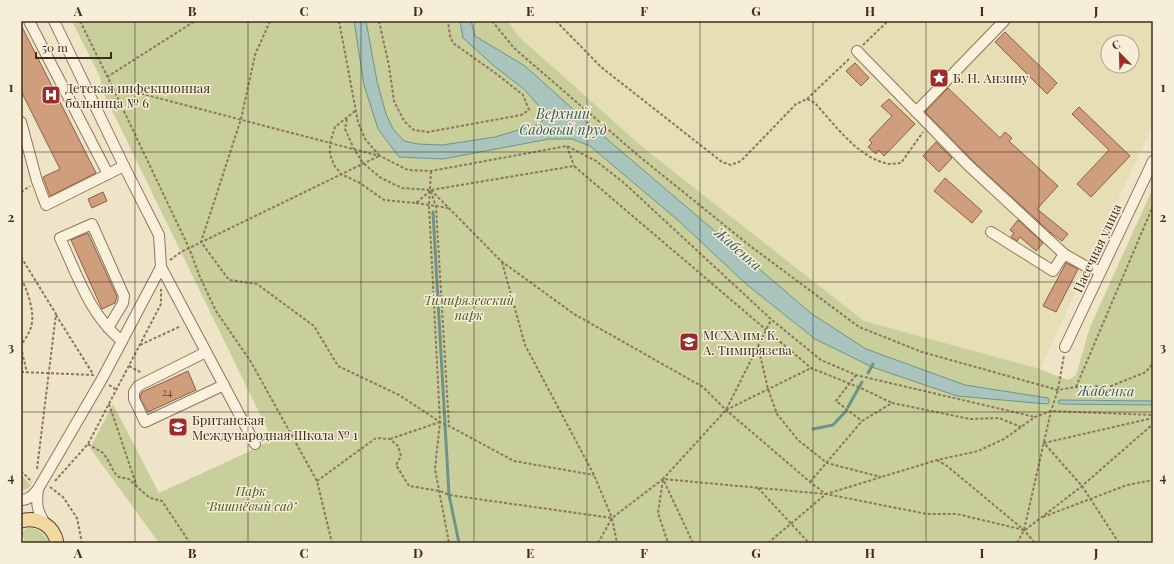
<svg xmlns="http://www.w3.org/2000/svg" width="1174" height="564" font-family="'Playfair Display',serif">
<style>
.farmland{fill:#e6deb5;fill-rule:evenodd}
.green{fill:#c9cf9b}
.water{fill:#a9c4bc;stroke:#6f938a}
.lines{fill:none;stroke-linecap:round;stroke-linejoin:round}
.stream{stroke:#6f938a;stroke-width:3}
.building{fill:#cf9f7d;stroke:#8d5f41}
.minor-casing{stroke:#8d765c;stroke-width:12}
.major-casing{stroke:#5b4430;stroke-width:15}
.path{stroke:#8d765c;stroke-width:2;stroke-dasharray:3 2;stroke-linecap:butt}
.minor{stroke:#faf1dc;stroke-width:10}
.major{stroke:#f3d9a0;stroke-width:13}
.grid{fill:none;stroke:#3d2e20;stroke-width:1;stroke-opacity:0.55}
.labels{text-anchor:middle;stroke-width:3;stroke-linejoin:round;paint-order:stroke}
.number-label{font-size:11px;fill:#624a37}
.poi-label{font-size:13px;fill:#3d2e20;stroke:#f7eed8;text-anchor:start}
.street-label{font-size:13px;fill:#3d2e20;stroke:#f7eed8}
.park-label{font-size:13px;font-style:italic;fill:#4d5a26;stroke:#f7eed8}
.water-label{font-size:14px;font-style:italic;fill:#2f5d5a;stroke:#f7eed8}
.neatline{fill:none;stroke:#3d2e20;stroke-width:1.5}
.grid-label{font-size:13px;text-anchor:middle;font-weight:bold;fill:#3d2e20}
</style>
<rect width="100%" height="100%" fill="#f0e4c8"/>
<!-- farmland -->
<path class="farmland" d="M508,21h645v103l-113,245 -176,-48 -218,-171 -128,-114zM1108,42h24v24h-24z"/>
<!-- green -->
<g class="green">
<path d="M72,21h436l10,15 128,114 218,171 176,48 28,11 8,-5 14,-48 63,-139v355h-994l-69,-95 23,-44 46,89 87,-40 26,-14 -170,-349 -2,-13z"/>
<path d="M21,475l10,10 -4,4 -6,1z"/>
<path d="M30,527c10,3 15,7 19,16h-24l-3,-10 3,-4z"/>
</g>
<!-- water -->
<g class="water">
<path d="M354,21h12l11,60 9,33 7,15 11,12 14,3 24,1 53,-8 44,-13 6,-6 -7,-13 -13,-15 -32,-25 -30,-27 -3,-17h11l4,15 50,30 69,62 218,186 54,35 99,36 83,13 1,1v4l-2,1 -90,-8 -85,-29 -57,-28 -69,-55 -66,-62 -90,-76 -18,-7h-23l-106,20 -44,-2 -21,-28 -14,-44z"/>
<path d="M1060,400l93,1v4l-94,-1 -1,-3z"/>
</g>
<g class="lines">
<!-- stream -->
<g class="stream">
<path d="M433,212l16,283 10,48"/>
<path d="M868,373l5,-9"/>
<path d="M848,407l14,-25"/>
<path d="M813,429l20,-4 13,-14"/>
</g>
</g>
<!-- building -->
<g class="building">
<path d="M21,25l75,148 -46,23 -7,-19 17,-8 -39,-78z"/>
<path d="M1005,32l52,51 -10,11 -52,-52z"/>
<path d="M855,63l14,15 -8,8 -15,-15z"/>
<path d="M948,88l52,50 5,-6 7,6 -3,3 49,45 -21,23 31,25 -6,7 -11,-8 -75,-69 -51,-52z"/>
<path d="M889,99l26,25 -31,32 -5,-6 -3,4 -8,-7 4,-4 -3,-3 23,-24 -11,-10z"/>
<path d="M1079,107l51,49 -39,41 -14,-13 32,-34 -37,-36z"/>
<path d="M936,142l16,16 -13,14 -16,-16z"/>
<path d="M945,178l37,33 -10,12 -38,-32z"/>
<path d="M103,192l4,9 -15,7 -4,-9z"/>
<path d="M1018,220l25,23 -7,8 -16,-14 -3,4 -6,-4 3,-4 -4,-3z"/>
<path d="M88,233l29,64 -2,6 -13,6 -31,-69z"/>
<path d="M1066,263l12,6 -22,43 -13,-6z"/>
<path d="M188,371l8,19 -48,22 -8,-14 2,-6z"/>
</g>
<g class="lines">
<!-- minor casing -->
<g class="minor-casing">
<g id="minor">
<path d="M29,21l79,153"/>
<path d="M54,21l70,145 35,69 2,32 94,177"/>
<path d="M857,51l111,114 96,89 -11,17 -62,-39"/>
<path d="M916,112l88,-91"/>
<path d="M21,122l16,59 9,24 78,-39"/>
<path d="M1064,254l23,13 14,4"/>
<path d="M108,328l15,-25 1,-7 -32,-72 -32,14c17,36 30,78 62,103"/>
<path d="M1065,347l88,-186"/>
<path d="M206,352l-68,34 -4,6v7l11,23 79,-37"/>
<path d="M38,489c-2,16 -1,22 8,36"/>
<path d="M21,500c8,0 12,-5 17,-11l64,-110 59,-112"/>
</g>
</g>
<!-- major casing -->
<g class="major-casing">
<path id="major" d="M21,521c17,-5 33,5 36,22"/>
</g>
<!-- path -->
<g class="path">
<path d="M80,21l32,65 77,162 11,29 16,34 35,51 66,119 15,62"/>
<path d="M270,21l-15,34 -14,64 -40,123 28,38 28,4 57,42 24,40 61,29 41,27 9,4 65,35 80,14"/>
<path d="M339,21l19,101 7,17 14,16"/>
<path d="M379,21l10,45 5,35 10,20 10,9 14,2 93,-17 8,-5 -6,-15 -25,-20 -45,-32 -3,-7 -2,-15"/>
<path d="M492,21l22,27 126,109 109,88 110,82 63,25 136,38 18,-3 35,-1 35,-14 7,-9"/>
<path d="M556,21l45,46 121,95 9,3 10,-4 55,-57 11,-5 8,4c19,21 42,53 70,60 5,2 11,0 16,0l22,-31"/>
<path d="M863,45l25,-24"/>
<path d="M107,77l88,-56"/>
<path d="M112,86l268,70 28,14 23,1 136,-25 29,15 27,21 149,138 49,40 35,15 179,42"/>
<path d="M807,99l43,-41"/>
<path d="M355,111l-20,16 -5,16v11l4,11 7,9 19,9 24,17 32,3 14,-12"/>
<path d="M347,119l-2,10 9,20 9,14 18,15 21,10 29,2 143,-24 237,202 52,21 29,14"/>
<path d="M567,146l7,20"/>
<path d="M431,171l-2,35 11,216 -5,47 14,74"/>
<path d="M431,190l70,71 73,53 129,73 23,23 84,72 16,12 101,20h30l67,16"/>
<path d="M431,191l5,16 13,219"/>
<path d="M21,192l9,-6"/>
<path d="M416,203l32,5"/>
<path d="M21,257l35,57 -19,155"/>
<path d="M170,260l11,-8 198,-96"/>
<path d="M502,262l23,83 69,130 18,43 5,25"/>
<path d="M21,279c6,9 13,32 11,43 -1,9 -6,16 -11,23"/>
<path d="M56,315l37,59"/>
<path d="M140,345l41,-19"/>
<path d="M758,346l10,43 9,25 21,26 29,23 54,14"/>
<path d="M21,347l6,26"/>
<path d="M129,366l13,7"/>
<path d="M21,372l73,3"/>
<path d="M856,375l-20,26 26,20"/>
<path d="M109,385l8,5"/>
<path d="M1076,387l77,-181"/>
<path d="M109,404l28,83 13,11 12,3 28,42"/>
<path d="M726,410l85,-42"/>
<path d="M390,439l50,-17"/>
<path d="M88,444l15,9 5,7 6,12 5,5 10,2 7,7"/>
<path d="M937,460l10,6 77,64 11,13"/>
<path d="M21,471l11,11"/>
<path d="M663,480l-5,33 10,30"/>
<path d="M55,481l33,-37 73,-140v-15"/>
<path d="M317,481l59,-43 14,1 8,7 3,10 -5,9 13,21 31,5 9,4 163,23"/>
<path d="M810,482l52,-61 30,-18 78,16 29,-1 22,9"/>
<path d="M50,487l13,10 14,21 5,25"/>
<path d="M758,488l51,55"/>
<path d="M1043,517l84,-32 26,-5"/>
<path d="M1025,530l57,-44 71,-62"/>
<path d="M598,543l14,-25 51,-39 162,15"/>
<path d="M693,543l-30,-64 63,-69 45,-90"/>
<path d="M768,543l58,-49 111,-34 41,-9 26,-12 31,-22 16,-6 102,4"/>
<path d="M1017,543l7,-13 27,-119 7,-21 6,-35"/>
<path d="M1119,543l-37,-57 -38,-43 109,-25"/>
</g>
<!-- minor -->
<use href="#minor" class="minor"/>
<!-- major -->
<use href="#major" class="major"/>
</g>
<!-- grid -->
<path class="grid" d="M135,21v522M248,21v522M361,21v522M474,21v522M587,21v522M700,21v522M813,21v522M926,21v522M1039,21v522M21,152h1132M21,282h1132M21,412h1132"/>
<!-- icons -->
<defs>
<g id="sight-square" transform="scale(1)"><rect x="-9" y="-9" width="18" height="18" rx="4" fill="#9e2a2b" stroke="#f7eed8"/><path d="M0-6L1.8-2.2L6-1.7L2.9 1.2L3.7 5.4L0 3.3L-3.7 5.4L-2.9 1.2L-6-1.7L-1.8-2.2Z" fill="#fff"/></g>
<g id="hospital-square" transform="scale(1)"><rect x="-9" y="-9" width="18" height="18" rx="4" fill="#9e2a2b" stroke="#f7eed8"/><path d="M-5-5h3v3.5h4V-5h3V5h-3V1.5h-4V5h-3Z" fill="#fff"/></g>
<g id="university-square" transform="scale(1)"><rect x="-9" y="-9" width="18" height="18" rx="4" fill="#9e2a2b" stroke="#f7eed8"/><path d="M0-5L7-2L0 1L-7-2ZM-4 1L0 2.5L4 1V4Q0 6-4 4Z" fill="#fff"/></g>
<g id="school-square" transform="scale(1)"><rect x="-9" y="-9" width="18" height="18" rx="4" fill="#9e2a2b" stroke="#f7eed8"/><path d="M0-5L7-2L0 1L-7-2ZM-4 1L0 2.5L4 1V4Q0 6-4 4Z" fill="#fff"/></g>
</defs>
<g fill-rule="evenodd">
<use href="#sight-square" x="939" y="78"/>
<use href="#hospital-square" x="51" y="95"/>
<use href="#university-square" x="689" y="342"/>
<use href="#school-square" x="178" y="427"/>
</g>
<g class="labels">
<!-- number labels -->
<g class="number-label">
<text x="167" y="396">24</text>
</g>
<!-- poi labels -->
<g class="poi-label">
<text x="953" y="83">Б. Н. Анзину</text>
<text x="65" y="93">Детская инфекционная<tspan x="65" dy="15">больница № 6</tspan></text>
<text x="703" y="340">МСХА им. К.<tspan x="703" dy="15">А. Тимирязева</tspan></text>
<text x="192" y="425">Британская<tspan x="192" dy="15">Международная Школа № 1</tspan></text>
</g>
<!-- street labels -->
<g class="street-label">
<text transform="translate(1097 248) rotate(-65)" y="5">Пасечная улица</text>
</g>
<!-- park labels -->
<g class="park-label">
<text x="469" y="305">Тимирязевский<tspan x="469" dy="15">парк</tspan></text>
<text x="251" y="496">Парк<tspan x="251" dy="15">"Вишнёвый сад"</tspan></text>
</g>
<!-- water labels -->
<g class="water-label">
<text x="563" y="119">Верхний<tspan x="563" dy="16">Садовый пруд</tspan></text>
<text transform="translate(738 249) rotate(41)" y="5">Жабенка</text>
<text transform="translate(1106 391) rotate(1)" y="5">Жабенка</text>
</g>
</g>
<!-- border -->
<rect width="1174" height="564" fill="none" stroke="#f7eed8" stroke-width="44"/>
<!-- north arrow -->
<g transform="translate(1120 54) rotate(337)"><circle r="19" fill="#f7eed8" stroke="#ada18e"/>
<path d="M0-3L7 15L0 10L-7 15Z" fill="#9e2a2b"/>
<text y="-6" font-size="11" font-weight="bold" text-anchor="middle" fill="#3d2e20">С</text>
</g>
<!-- scale -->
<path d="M36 52v6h75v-6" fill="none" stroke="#3d2e20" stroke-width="2"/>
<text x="42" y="52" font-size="12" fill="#3d2e20" stroke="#f7eed8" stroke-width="3" paint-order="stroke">50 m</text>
<rect x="22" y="22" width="1130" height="520" class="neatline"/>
<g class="grid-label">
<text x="78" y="16">A</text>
<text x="192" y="16">B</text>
<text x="304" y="16">C</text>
<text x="418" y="16">D</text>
<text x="530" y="16">E</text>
<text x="644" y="16">F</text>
<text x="756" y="16">G</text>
<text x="870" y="16">H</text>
<text x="982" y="16">I</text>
<text x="1096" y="16">J</text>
<text x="11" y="92">1</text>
<text x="1163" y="92">1</text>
<text x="11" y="222">2</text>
<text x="1163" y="222">2</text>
<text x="11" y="352">3</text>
<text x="1163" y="352">3</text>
<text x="11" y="482">4</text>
<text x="1163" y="482">4</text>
<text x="78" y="558">A</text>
<text x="192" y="558">B</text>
<text x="304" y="558">C</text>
<text x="418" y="558">D</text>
<text x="530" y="558">E</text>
<text x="644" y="558">F</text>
<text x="756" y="558">G</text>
<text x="870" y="558">H</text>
<text x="982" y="558">I</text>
<text x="1096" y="558">J</text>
</g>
</svg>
